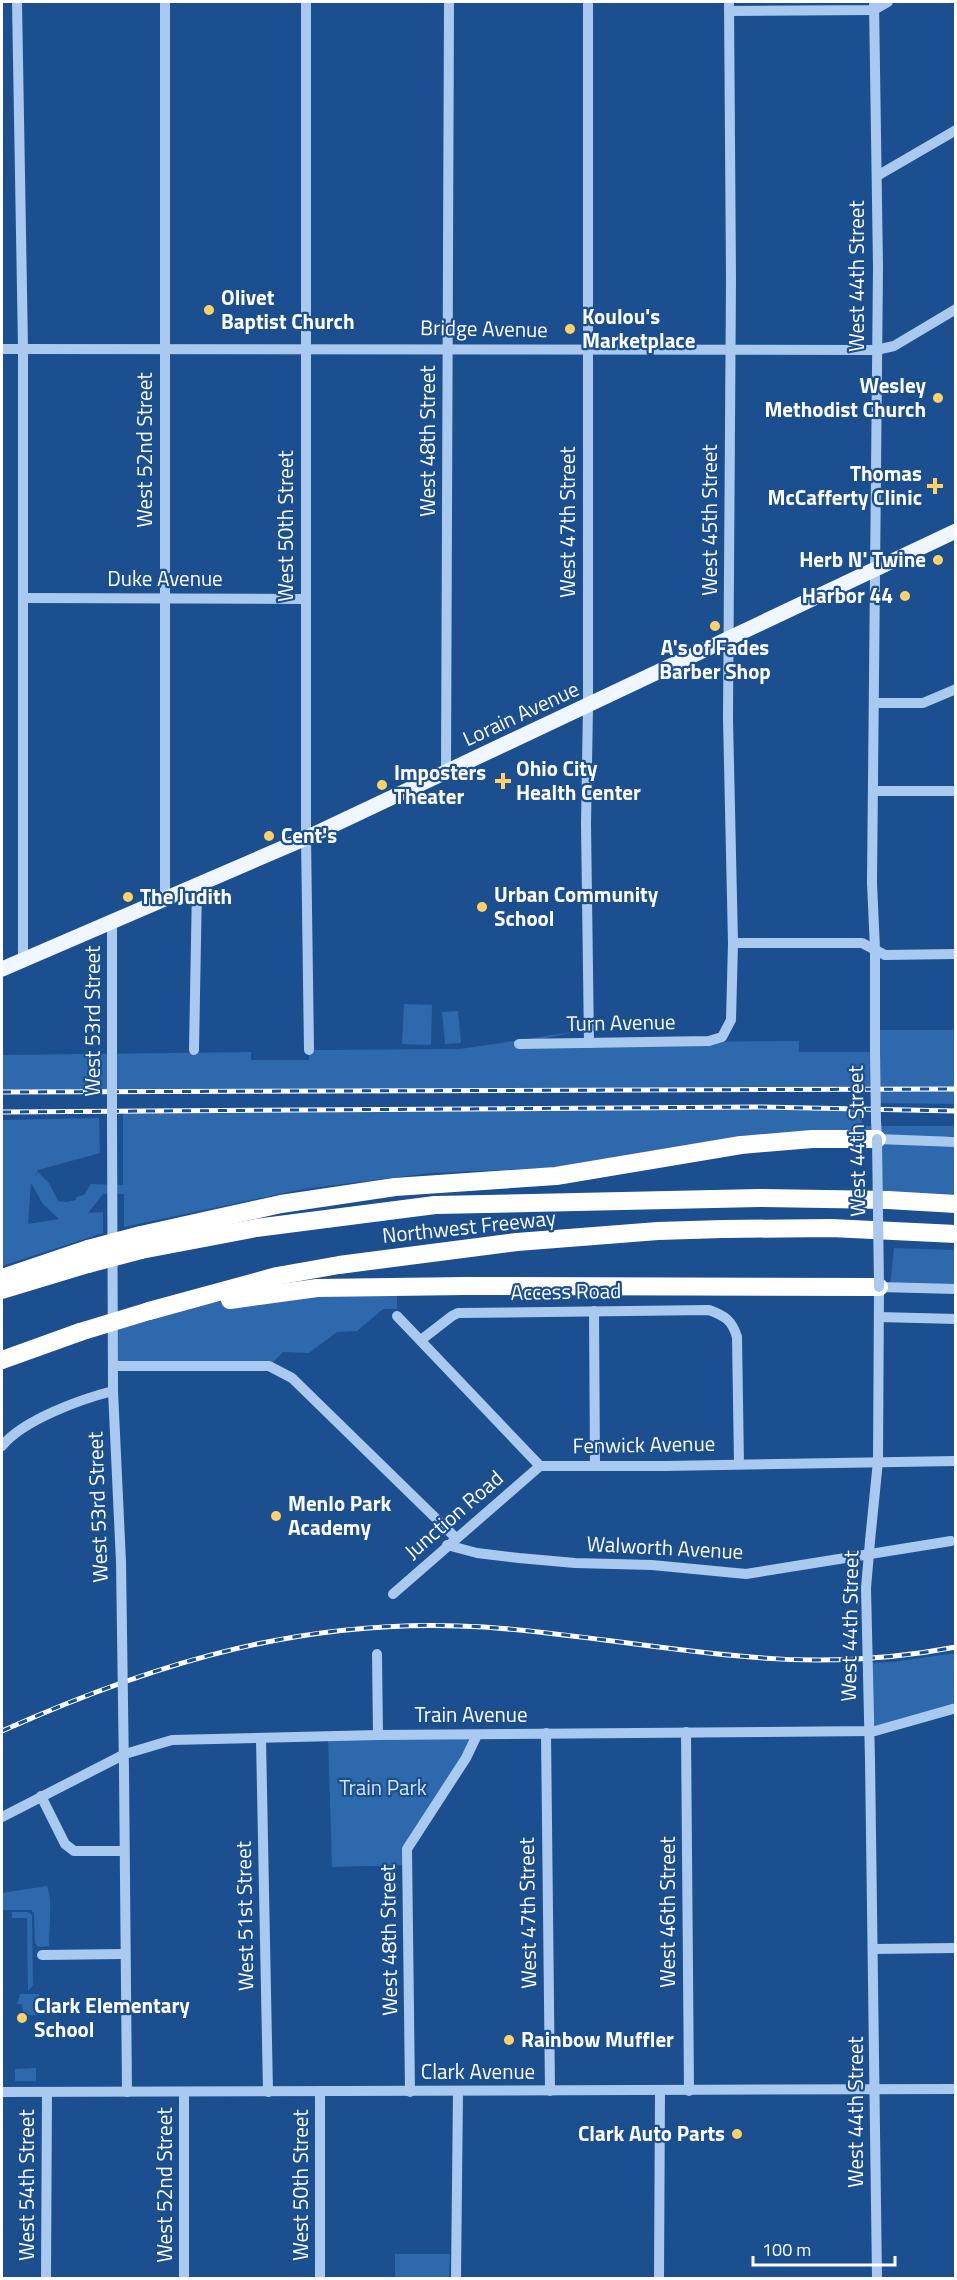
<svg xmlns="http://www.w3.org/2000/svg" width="957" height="2280" font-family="'Titillium Web',sans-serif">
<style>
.green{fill:#2e69ad;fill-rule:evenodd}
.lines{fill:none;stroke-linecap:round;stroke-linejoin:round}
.minor{stroke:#a9c9ee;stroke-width:10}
.major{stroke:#f0f6ff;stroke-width:15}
.highway{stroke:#fff;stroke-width:18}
.rail-casing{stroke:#fff;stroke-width:5}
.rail{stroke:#1b4f8f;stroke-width:3;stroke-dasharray:9;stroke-linecap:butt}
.minor-bridge{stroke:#a9c9ee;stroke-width:10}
.highway-bridge{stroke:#fff;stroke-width:18}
.poi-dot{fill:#ffd166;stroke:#1b4f8f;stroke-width:2}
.labels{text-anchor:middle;stroke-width:4.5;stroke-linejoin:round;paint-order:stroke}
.street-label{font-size:21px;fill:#fff;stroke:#1b4f8f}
.poi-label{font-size:21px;font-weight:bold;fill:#fff;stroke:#1b4f8f;text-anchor:start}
.park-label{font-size:21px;fill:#cfe3fa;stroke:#1b4f8f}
</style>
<rect width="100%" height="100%" fill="#1b4f8f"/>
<!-- green -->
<g class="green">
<path d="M404,1004l28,1 -1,40 -29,-1z"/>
<path d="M458,1011l3,32 -16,1 -3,-32z"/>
<path d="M875,1030h80v74l-79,-1 -1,-13 -873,2v-37l249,-3v8h58v-10l151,-1 119,-18 -56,12 276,-2v11h76z"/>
<path d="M758,1107l104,2v14l3,1v2h90v10l-23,2 -188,-3 -122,24 -72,9 -119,5 -128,16 -179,38v-33h-21l-15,19 15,-1v21l-101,33v-146l97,-2 1,35 -62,17 -4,8 4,-6 11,11 9,18 9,1 9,-2v-3l8,-2 7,-11 32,1v-74zM31,1183l12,21 16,15 -31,5z"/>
<path d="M877,1139l78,3v62l-78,-5z"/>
<path d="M894,1248l61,2v39l-65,-2z"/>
<path d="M397,1287v22h-14l-26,22 -20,1 -28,21 -26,-1 -14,14h-156l1,-44 141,-27z"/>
<path d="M955,1653v55l-80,23 -8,-68 27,-1z"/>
<path d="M477,1735l-70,114 1,16 -76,2 -4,-131z"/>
<path d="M47,1886c6,13 2,45 2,60l-11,1 -3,-4 -1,-30 -3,-3h-29v-17z"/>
<path d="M12,1912h16l4,3 1,70 -5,6 -1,-73h-15z"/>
<path d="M20,1994h19v21h-16l-1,-11h-5z"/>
<path d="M36,2068v13h-21v-12z"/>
<path d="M395,2254h55l-1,24h-54z"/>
</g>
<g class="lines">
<!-- minor -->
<g class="minor">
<path d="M17,2l6,346v611"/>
<path d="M165,2v896"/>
<path d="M306,2v836l3,212"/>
<path d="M588,2v704l-2,118 3,219"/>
<path d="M874,2l4,265 -6,616 3,66v102"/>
<path d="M729,11l145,-1 14,-8"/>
<path d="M877,176l79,-46"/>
<path d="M2,349l874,1 18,-4 62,-37"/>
<path d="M23,598l283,1"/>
<path d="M874,703h49l33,-14"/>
<path d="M446,772l3,-770"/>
<path d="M873,791h83"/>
<path d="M112,921v132"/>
<path d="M733,943h129l23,12 71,-1"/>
<path d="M519,1044l190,-3 13,-4 9,-17 2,-77 -5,-224 3,-440 -2,-277"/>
<path d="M194,1050l3,-163"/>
<path d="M112,1118l1,273 8,171"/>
<path d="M876,1121l1,18 79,3"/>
<path d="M594,1311l1,155"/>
<path d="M397,1316l143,150h125l291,-5"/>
<path d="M879,1317l77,2"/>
<path d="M421,1340l31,-24 6,-3 251,-3c16,6 23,10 28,27l2,127"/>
<path d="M113,1366h156l23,12 164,160"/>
<path d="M2,1446c21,-26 79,-47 111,-55"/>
<path d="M870,1541l8,-80 1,-174 77,2"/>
<path d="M447,1545l30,8 42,5 56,5 77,2 94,9 205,-33"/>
<path d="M393,1594l147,-128"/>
<path d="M377,1654l1,81"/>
<path d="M686,1732l3,359"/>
<path d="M546,1733l4,358"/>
<path d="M261,1739l7,353"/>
<path d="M870,1760l7,518"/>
<path d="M124,1772l3,320"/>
<path d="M41,1796l24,48 9,7h50"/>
<path d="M2,1817l123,-63 47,-14 206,-5 497,-4 81,-23"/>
<path d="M873,1949l83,-1"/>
<path d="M42,1955l82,-1"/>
<path d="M320,2091v187"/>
<path d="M2,2092l954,-3"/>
<path d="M410,2092l-3,-243 59,-91 11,-23"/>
<path d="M46,2278l1,-186"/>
<path d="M184,2278v-186"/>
<path d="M456,2278l2,-187"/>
<path d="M659,2278l1,-187"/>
</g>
<!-- major -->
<path class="major" d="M2,969l304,-131 650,-307"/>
<!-- highway -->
<g class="highway">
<path d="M141,1235l140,-31 114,-17 161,-11 185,-31 71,-6h65"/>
<path d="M141,1250l115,-22 179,-23 324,-7 129,2 68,4"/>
<path d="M2,1278l86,-29"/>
<path d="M2,1290l86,-26"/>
<path d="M230,1300l87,-12 148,-2 414,1"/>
<path d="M149,1311l128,-35 62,-11 178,-23 141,-11 65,-2 108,-1 125,6"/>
<path d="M2,1360l78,-28"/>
</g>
<!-- rail casing -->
<g class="rail-casing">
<g id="rail">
<path d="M2,1092l954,-3"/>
<path d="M2,1112l756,-5 198,4"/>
<path d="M2,1731c157,-70 307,-115 482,-104 89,6 178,23 267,30 67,6 138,3 205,-10"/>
</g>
</g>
<!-- rail -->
<use href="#rail" class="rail"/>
<!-- minor-bridge -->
<g class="minor-bridge">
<path d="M875,1051l1,70"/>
<path d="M112,1053v65"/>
<path d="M877,1139l2,148"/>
<path d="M870,1541l-4,47 4,172"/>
<path d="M121,1562l3,210"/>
</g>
<!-- highway-bridge -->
<g class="highway-bridge">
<path d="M88,1249l53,-14"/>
<path d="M88,1264l53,-14"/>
<path d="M80,1332l69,-21"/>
</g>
</g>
<!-- markers -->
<g class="poi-dot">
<circle cx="209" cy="310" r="6"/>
<circle cx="570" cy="329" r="6"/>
<circle cx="938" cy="398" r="6"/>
<path d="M932 477h6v6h6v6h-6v6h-6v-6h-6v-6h6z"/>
<circle cx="938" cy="560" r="6"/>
<circle cx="905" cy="596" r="6"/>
<circle cx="715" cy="626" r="6"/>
<path d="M500 772h6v6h6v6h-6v6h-6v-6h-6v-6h6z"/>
<circle cx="382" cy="785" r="6"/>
<circle cx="269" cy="836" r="6"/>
<circle cx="128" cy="897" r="6"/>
<circle cx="482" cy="907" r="6"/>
<circle cx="276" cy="1516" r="6"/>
<circle cx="22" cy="2018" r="6"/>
<circle cx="509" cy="2040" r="6"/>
<circle cx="737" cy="2134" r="6"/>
</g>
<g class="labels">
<!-- street labels -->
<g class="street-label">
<text transform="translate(857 276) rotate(-90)" y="7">West 44th Street</text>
<text transform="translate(484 329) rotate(1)" y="7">Bridge Avenue</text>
<text transform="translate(428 441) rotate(-90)" y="7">West 48th Street</text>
<text transform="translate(145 450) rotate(-90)" y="7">West 52nd Street</text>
<text transform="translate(710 520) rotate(-90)" y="7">West 45th Street</text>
<text transform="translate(568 522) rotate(-90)" y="7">West 47th Street</text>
<text transform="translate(286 526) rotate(-90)" y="7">West 50th Street</text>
<text x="165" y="586">Duke Avenue</text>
<text transform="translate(521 714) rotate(-25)" y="7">Lorain Avenue</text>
<text transform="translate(93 1021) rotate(-90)" y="7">West 53rd Street</text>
<text transform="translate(621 1023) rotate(-1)" y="7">Turn Avenue</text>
<text transform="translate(857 1141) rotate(-91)" y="7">West 44th Street</text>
<text transform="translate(469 1227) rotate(-6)" y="7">Northwest Freeway</text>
<text transform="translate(566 1292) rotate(-1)" y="7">Access Road</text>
<text transform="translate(644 1445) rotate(-1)" y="7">Fenwick Avenue</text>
<text transform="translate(98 1507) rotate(-92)" y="7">West 53rd Street</text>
<text transform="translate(454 1515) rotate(-41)" y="7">Junction Road</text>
<text transform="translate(665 1548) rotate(3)" y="7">Walworth Avenue</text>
<text transform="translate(850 1626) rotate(-89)" y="7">West 44th Street</text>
<text x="471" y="1722">Train Avenue</text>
<text transform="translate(668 1912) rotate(-90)" y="7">West 46th Street</text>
<text transform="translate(528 1913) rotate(-91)" y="7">West 47th Street</text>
<text transform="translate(245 1916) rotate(-91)" y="7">West 51st Street</text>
<text transform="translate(389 1940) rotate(-91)" y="7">West 48th Street</text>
<text x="478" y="2079">Clark Avenue</text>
<text transform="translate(856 2112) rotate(-90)" y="7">West 44th Street</text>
<text transform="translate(27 2185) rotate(-90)" y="7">West 54th Street</text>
<text transform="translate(165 2185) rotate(-90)" y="7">West 52nd Street</text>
<text transform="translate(301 2185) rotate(-90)" y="7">West 50th Street</text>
</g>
<!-- poi labels -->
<g class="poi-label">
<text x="221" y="305">Olivet<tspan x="221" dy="24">Baptist Church</tspan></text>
<text x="582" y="324">Koulou's<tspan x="582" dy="24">Marketplace</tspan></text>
<text x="926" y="393" text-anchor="end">Wesley<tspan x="926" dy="24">Methodist Church</tspan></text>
<text x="922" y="481" text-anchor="end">Thomas<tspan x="922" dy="24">McCafferty Clinic</tspan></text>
<text x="926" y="567" text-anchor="end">Herb N' Twine</text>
<text x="893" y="603" text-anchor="end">Harbor 44</text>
<text x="715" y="655" text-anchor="middle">A's of Fades<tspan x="715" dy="24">Barber Shop</tspan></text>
<text x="516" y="776">Ohio City<tspan x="516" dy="24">Health Center</tspan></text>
<text x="394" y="780">Imposters<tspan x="394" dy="24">Theater</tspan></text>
<text x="281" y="843">Cent's</text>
<text x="494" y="902">Urban Community<tspan x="494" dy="24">School</tspan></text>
<text x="140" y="904">The Judith</text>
<text x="288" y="1511">Menlo Park<tspan x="288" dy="24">Academy</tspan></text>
<text x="34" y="2013">Clark Elementary<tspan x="34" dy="24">School</tspan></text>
<text x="521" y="2047">Rainbow Muffler</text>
<text x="725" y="2141" text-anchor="end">Clark Auto Parts</text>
</g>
<!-- park labels -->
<g class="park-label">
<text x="383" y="1795">Train Park</text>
</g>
</g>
<!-- border -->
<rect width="957" height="2280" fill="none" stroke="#ffffff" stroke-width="6"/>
<!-- scale -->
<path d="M753 2256v9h142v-9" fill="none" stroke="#ffffff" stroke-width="3"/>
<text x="762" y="2256" font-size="18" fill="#ffffff" stroke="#1b4f8f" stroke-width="4.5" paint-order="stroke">100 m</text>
</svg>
